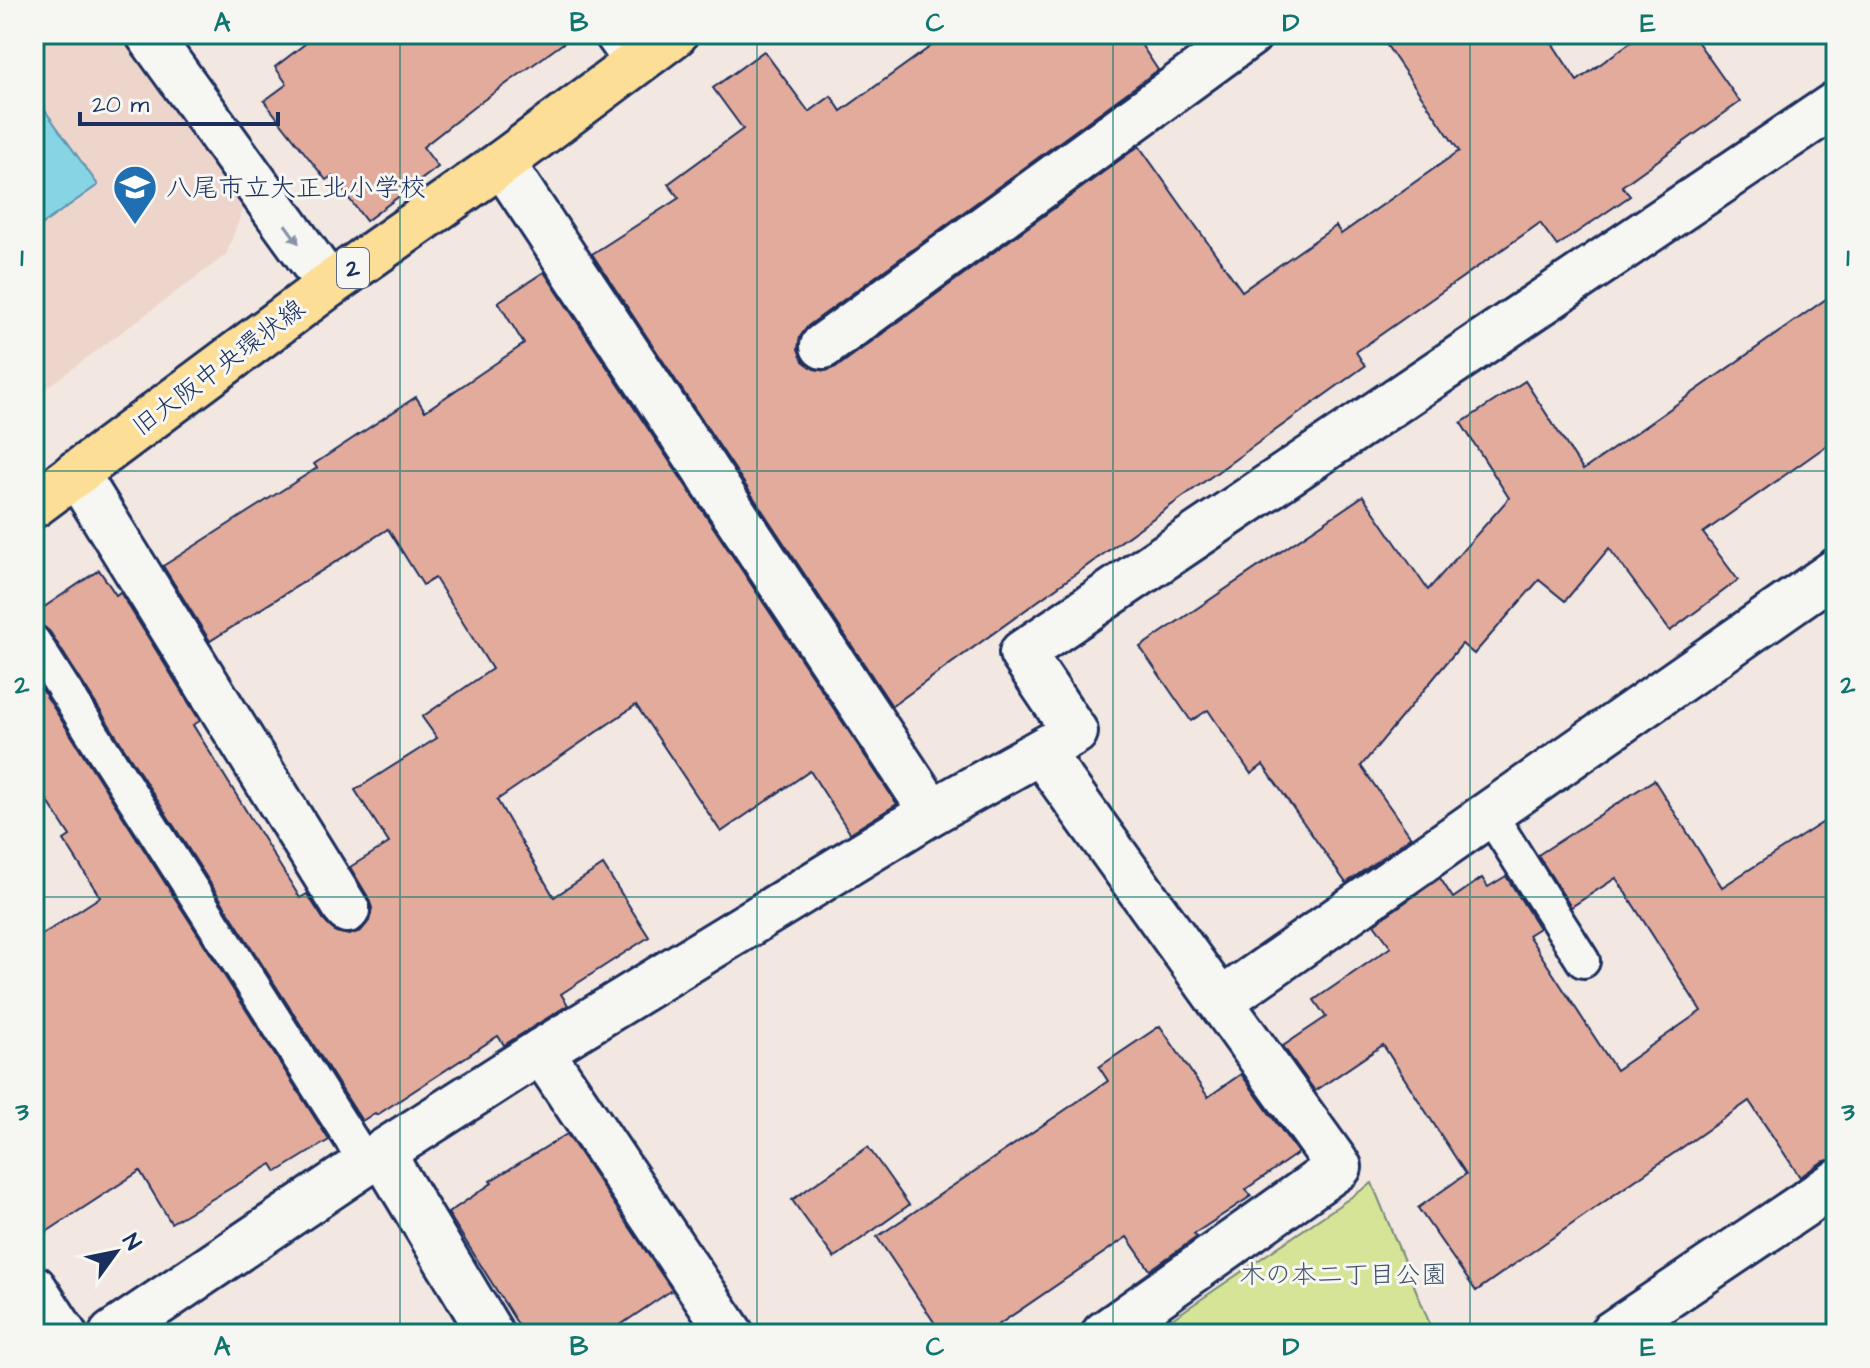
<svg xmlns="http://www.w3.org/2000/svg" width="1870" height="1368" font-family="'Architects Daughter','Klee One',sans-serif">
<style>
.built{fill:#eed5cc}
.green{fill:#d6e497;stroke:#788a7a;stroke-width:2}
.water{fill:#86d4e4;stroke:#5b92ae;stroke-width:2}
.building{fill:#e3ab9b;stroke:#1b2f5e;stroke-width:2}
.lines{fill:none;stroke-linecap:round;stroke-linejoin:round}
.service-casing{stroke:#1b2f5e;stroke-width:38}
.minor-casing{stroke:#1b2f5e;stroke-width:50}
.primary-casing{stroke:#1b2f5e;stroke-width:50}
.service{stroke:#f6f6f2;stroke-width:32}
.minor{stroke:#f6f6f2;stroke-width:44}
.primary{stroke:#fdde96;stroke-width:44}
.oneway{fill:#8892a8}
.grid{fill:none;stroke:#0f766e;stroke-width:2;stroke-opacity:0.55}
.labels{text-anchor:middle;stroke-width:6;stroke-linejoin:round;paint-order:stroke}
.shield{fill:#f6f6f2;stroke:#5d6b8a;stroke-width:2}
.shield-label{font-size:24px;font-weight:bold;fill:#1b2f5e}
.poi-label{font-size:26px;fill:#1b2f5e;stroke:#f6f6f2;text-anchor:start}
.street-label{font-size:26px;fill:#1b2f5e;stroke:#f6f6f2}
.park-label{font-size:26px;fill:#405369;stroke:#f6f6f2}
.neatline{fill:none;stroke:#0f766e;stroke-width:3}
.grid-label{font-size:26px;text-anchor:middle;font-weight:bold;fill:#0f766e}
</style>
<rect width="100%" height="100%" fill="#f2e7e1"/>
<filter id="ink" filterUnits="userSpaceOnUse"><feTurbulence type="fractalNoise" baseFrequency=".0125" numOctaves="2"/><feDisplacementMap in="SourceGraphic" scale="16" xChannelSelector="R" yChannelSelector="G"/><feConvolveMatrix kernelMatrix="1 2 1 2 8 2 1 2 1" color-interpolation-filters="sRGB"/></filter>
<g filter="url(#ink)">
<!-- built -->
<path class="built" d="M34,34h93l120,164 -21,57 -192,142z"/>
<!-- green -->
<path class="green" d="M1372,1183l62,151h-284z"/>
<!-- water -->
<path class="water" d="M34,95l64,90 -64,45z"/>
<!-- building -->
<g class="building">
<path d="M318,34h258l-102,73 -51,40 15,20 -72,54 -34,-45 -6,4 -62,-79 23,-17 -12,-17z"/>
<path d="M948,34h186l24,36 -350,256 -8,11 -2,12 5,12 11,8 12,2 12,-5 301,-220 103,145 94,-65 5,8 118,-83 -80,-117h167l31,47 65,-47h50l48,68 -118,84 8,10 -73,50 -17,-23 -184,129 9,14 -473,340 -300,-452 87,-56 -11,-14 75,-55 -30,-41 51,-37 45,61 22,-16 10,15z"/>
<path d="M544,272l353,532 -47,29 -40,-62 -89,61 -85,-127 -139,95 57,97 49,-32 46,72 -88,57 7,11 -64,40 -6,-9 -121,79 -2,-2 -13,8 -312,-489 -7,-6 -9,-3v-9l65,-44 17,25 4,-3 80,129 -7,4 107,173 7,-4 19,29 10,9 13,3 12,-4 8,-10 3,-13 -4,-11 -18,-30 39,-24 -34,-53 82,-52 -15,-21 70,-48 -57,-91 -12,7 -35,-56 -178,112 -47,-75 154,-98 -3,-4 102,-67 9,14 99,-67 -26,-42z"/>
<path d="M1836,292v147l-133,94 35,47 -68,51 -61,-83 -44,53 -26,-21 -65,74 -12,-10 -101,122 50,71 -65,46 -83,-118 -12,9 -43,-64 -17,11 -51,-74 223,-151 65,94 81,-92 -48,-75 64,-42 58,89z"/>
<path d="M34,677l295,463 -52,32 -5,-8 -101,59 -31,-52 -106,69v-300l66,-43 -36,-57 6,-4 -36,-56z"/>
<path d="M1654,780l68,107 114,-73v344l-14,4 -22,15 -51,-76 -273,190 -58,-83 48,-34 -83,-129 -68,46 -32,-45 43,-29 -12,-17 77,-53 -17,-23 66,-46 13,20 29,-20 6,9 18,-11 33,52 -11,7 88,135 85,-59 -85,-133 -45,29 -33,-52z"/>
<path d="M1160,1026l48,71 33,-23 57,79 -52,36 5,7 -57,38 3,3 -47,33 -23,-33 -142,97h-43l-65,-97 231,-156 -9,-14z"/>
<path d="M567,1134l105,156 -65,44h-83l-76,-121 44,-30 -2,-2z"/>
<path d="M868,1147l41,58 -75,53 -42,-58z"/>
</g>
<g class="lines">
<!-- service casing -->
<g class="service-casing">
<g id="service">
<path d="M610,34l23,32"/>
<path d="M34,642l332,521"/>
<path d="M1489,813l94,148"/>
</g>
</g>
<!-- minor casing -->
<g class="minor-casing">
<g id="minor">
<path d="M148,34l181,251"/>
<path d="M502,163l430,649"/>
<path d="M823,346l427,-312"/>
<path d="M76,473l271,437"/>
<path d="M1041,752l298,415 -235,167"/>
<path d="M1221,1001l615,-430"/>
<path d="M541,1051l190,283"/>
<path d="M382,1153l109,181"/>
<path d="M34,1288l30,46"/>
<path d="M112,1334l254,-171 175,-112 391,-239 143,-80 -53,-79 814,-549"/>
<path d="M1611,1334l225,-151"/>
</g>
</g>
<!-- primary casing -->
<g class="primary-casing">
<path id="primary" d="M34,505l295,-220 173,-122 173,-129"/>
</g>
<!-- service -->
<use href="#service" class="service"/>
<!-- minor -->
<use href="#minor" class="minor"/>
<!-- primary -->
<use href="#primary" class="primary"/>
</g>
<!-- one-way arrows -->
<defs><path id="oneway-solid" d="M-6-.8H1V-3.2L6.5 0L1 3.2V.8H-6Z" transform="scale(2)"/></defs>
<use class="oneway" href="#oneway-solid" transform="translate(292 234) rotate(54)"/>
</g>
<!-- grid -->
<path class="grid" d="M400,34v1300M757,34v1300M1113,34v1300M1470,34v1300M34,471h1802M34,897h1802"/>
<!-- icons -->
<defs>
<g id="school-pin" transform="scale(2.3)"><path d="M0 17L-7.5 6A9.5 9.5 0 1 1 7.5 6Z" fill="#1f6fb2" stroke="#f6f6f2"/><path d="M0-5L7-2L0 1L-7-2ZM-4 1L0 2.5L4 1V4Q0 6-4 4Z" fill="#fff"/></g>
</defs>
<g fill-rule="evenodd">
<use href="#school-pin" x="135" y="187"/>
</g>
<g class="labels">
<!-- shield labels -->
<rect class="shield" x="337" y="248" width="32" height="40" rx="6"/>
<g class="shield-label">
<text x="353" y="276">2</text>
</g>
<!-- poi labels -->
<g class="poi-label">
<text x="166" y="196">八尾市立大正北小学校</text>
</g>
<!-- street labels -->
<g class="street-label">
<text transform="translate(218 367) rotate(-37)" y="9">旧大阪中央環状線</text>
</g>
<!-- park labels -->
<g class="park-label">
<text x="1343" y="1283">木の本二丁目公園</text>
</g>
</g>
<!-- margin -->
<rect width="1870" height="1368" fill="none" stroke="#f6f6f2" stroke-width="88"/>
<!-- north arrow -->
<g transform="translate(116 1252) rotate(57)" stroke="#f6f6f2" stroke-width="6" paint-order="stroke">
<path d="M0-6L14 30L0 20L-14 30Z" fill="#1b2f5e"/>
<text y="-12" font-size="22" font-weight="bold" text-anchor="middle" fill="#1b2f5e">N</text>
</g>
<!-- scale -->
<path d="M80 112v12h198v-12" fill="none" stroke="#1b2f5e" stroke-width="4"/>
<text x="92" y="112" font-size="24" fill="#1b2f5e" stroke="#f6f6f2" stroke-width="6" paint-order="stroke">20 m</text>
<rect x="44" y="44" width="1782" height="1280" class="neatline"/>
<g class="grid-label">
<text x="222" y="31">A</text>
<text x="579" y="31">B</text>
<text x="935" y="31">C</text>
<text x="1291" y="31">D</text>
<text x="1648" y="31">E</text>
<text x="22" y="266">1</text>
<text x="1848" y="266">1</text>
<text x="22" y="693">2</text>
<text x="1848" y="693">2</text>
<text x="22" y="1120">3</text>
<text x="1848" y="1120">3</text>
<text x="222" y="1355">A</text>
<text x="579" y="1355">B</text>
<text x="935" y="1355">C</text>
<text x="1291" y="1355">D</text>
<text x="1648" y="1355">E</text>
</g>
</svg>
